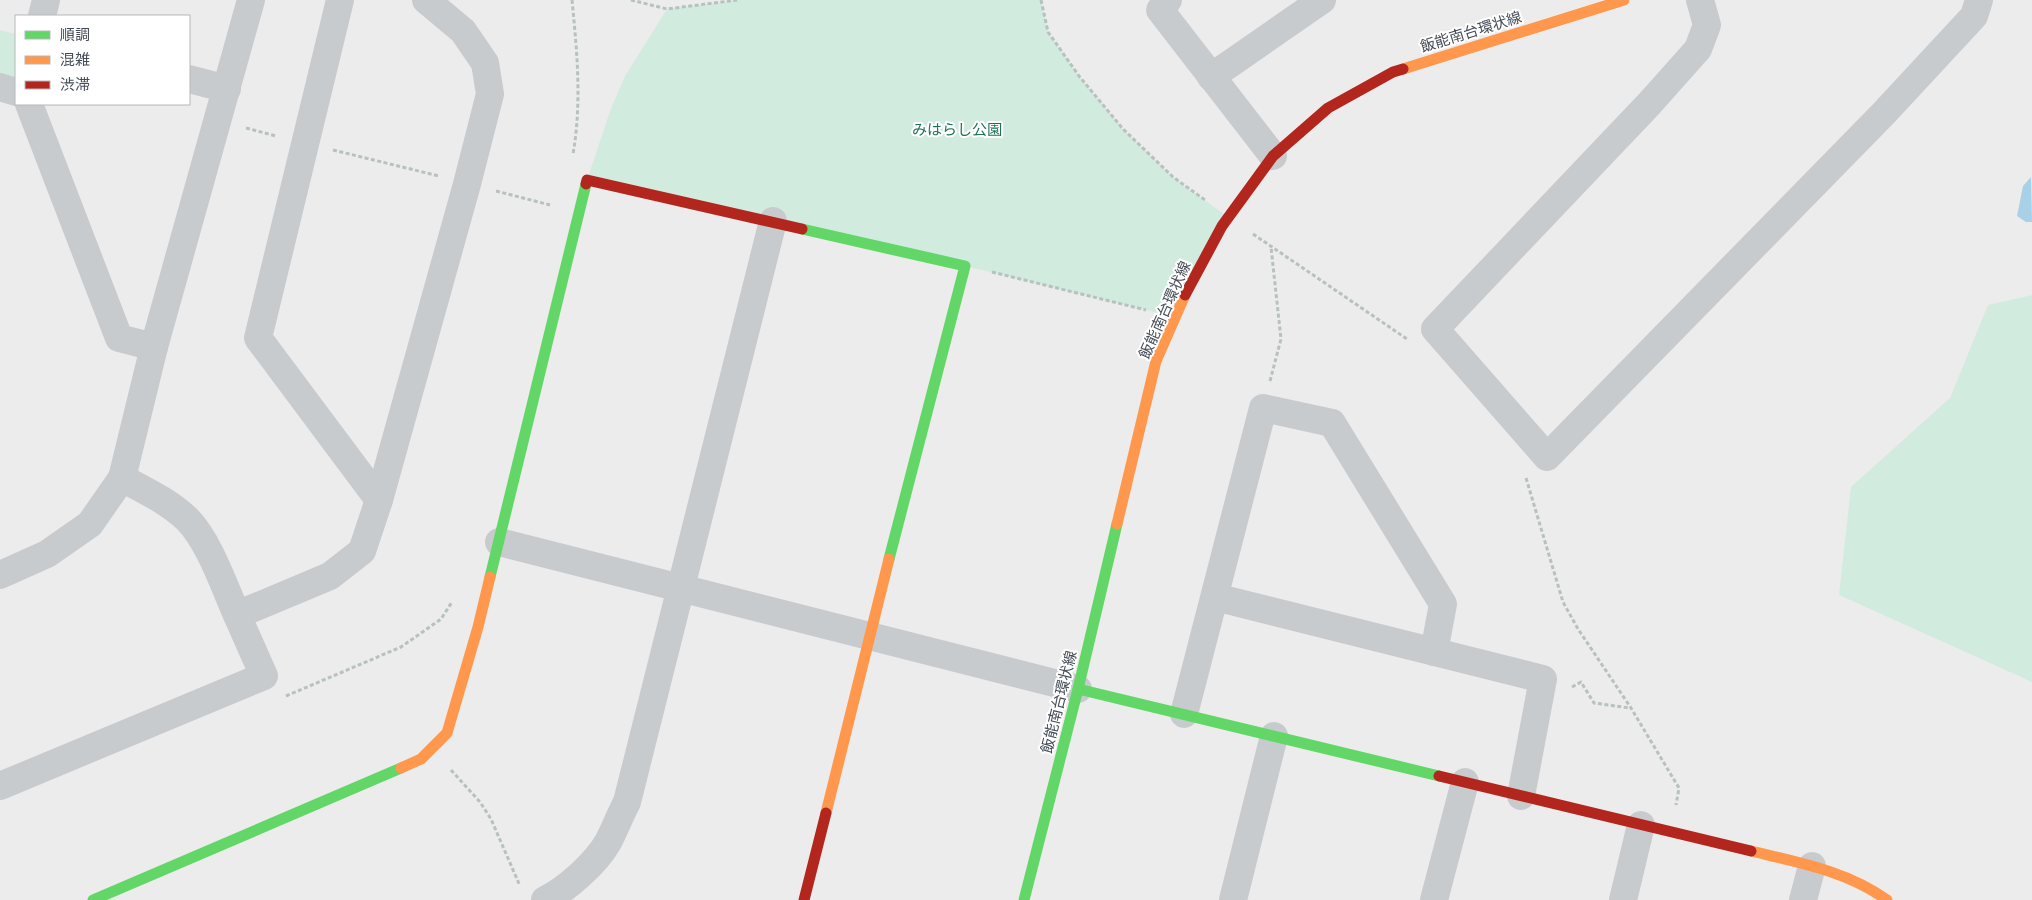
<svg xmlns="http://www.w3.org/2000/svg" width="2032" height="900" font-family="Figtree,'Noto Sans JP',sans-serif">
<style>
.green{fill:#d2ebdf}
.water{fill:#a8d1e7}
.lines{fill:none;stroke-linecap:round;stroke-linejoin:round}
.path{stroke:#b7c1bf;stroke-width:3;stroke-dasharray:4 2.5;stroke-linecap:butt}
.street{stroke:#c8cbcd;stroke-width:28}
.fast{stroke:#63d668;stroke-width:11}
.slow{stroke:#ff974d;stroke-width:11}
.jam{stroke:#b3261e;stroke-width:11}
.labels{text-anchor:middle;stroke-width:4;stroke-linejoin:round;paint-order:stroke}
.street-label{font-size:15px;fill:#454c57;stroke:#fff}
.park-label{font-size:15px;fill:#1c7354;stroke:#fff}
</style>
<rect width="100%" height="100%" fill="#edecec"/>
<!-- green -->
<g class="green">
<path d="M737,0h304l7,32 31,44 44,53 50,48 55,40 -53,100 -210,-51 -378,-86 23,-69 15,-35 42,-67z"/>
<path d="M0,30l16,4v58l-16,-5z"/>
<path d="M2032,295v387l-193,-87 12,-108 99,-89 38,-93z"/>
</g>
<!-- water -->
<path class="water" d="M2031,177l1,45h-6l-9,-6 6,-30z"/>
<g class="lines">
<!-- path -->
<g class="path">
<path d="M572,0c5,51 10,103 1,154"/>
<path d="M631,0l36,9 70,-9"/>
<path d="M1041,0l7,32 31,44 44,53 50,48 32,23"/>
<path d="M246,128l30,8"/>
<path d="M333,150l106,26"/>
<path d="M496,191l54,14"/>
<path d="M1253,234l154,105"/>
<path d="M992,272l154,38"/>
<path d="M1270,381l11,-42 -10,-92"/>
<path d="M1526,478l37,124 15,27 53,79 48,80 -3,17"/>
<path d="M1572,687l9,-5 13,21 36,5"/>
<path d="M286,696l115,-49 40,-28 11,-17"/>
<path d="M451,770l29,32 11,17 29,67"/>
</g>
<!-- street -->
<g class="street">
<path d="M340,0l-82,338 121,162"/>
<path d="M1168,0l-8,10 113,146"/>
<path d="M1700,0l7,25 -9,24 -49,55 -214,225 112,128 337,-344 90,-97 5,-16"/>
<path d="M42,16l4,-16"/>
<path d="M1211,77l111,-77"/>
<path d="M189,79l38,10"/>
<path d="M0,87l16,5"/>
<path d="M29,104l90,234 35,9"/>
<path d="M122,478c22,12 46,23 65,41 22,22 37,67 50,96"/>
<path d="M499,542l579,147"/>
<path d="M0,575l47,-21 43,-30 32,-46 32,-131 97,-347"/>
<path d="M1215,597l328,82 -22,117"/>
<path d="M1184,714l79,-306 69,15 111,181 -9,48"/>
<path d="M0,786l264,-110 -27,-61 93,-39 32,-25 17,-51 88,-316 23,-90 -5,-31 -22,-32 -37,-31"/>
<path d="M545,900c22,-11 51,-37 63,-58 7,-13 12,-27 19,-40l146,-581"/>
<path d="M1233,900l41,-164"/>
<path d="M1434,900l31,-118"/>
<path d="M1623,900l18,-75"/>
<path d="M1803,900l9,-34"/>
</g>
<!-- fast -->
<g class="fast">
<path d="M802,229l163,37 -76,293"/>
<path d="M490,577l96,-393"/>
<path d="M1078,689l361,87"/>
<path d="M93,900l308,-132"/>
<path d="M1024,900l54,-211 39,-165"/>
</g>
<!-- slow -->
<g class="slow">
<path d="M1403,69l221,-69"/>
<path d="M1117,524l39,-163 29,-66"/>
<path d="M401,768l20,-9 26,-26 31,-106 12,-50"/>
<path d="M826,813l63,-254"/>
<path d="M1751,851c46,11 96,20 136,49"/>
</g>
<!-- jam -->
<g class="jam">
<path d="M586,184l1,-4 215,49"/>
<path d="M1185,295l37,-69 51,-70 55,-48 65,-36 10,-3"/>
<path d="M1439,776l312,75"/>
<path d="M804,900l22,-87"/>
</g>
</g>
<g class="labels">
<!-- street labels -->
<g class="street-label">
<text transform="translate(1471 32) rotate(-17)" y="5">飯能南台環状線</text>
<text transform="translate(1165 310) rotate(-66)" y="5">飯能南台環状線</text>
<text transform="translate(1059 702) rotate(-76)" y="5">飯能南台環状線</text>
</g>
<!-- park labels -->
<g class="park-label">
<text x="957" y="135">みはらし公園</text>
</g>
</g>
<!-- legend -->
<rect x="15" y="15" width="175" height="90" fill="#ffffff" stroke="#b5b7bc"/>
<rect x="25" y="31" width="25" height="8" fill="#63d668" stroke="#b5b7bc"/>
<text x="60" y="40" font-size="15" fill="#454c57">順調</text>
<rect x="25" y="56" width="25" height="8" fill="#ff974d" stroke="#b5b7bc"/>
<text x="60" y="65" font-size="15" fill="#454c57">混雑</text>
<rect x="25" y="81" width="25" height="8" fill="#b3261e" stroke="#b5b7bc"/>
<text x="60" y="90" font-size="15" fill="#454c57">渋滞</text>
</svg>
